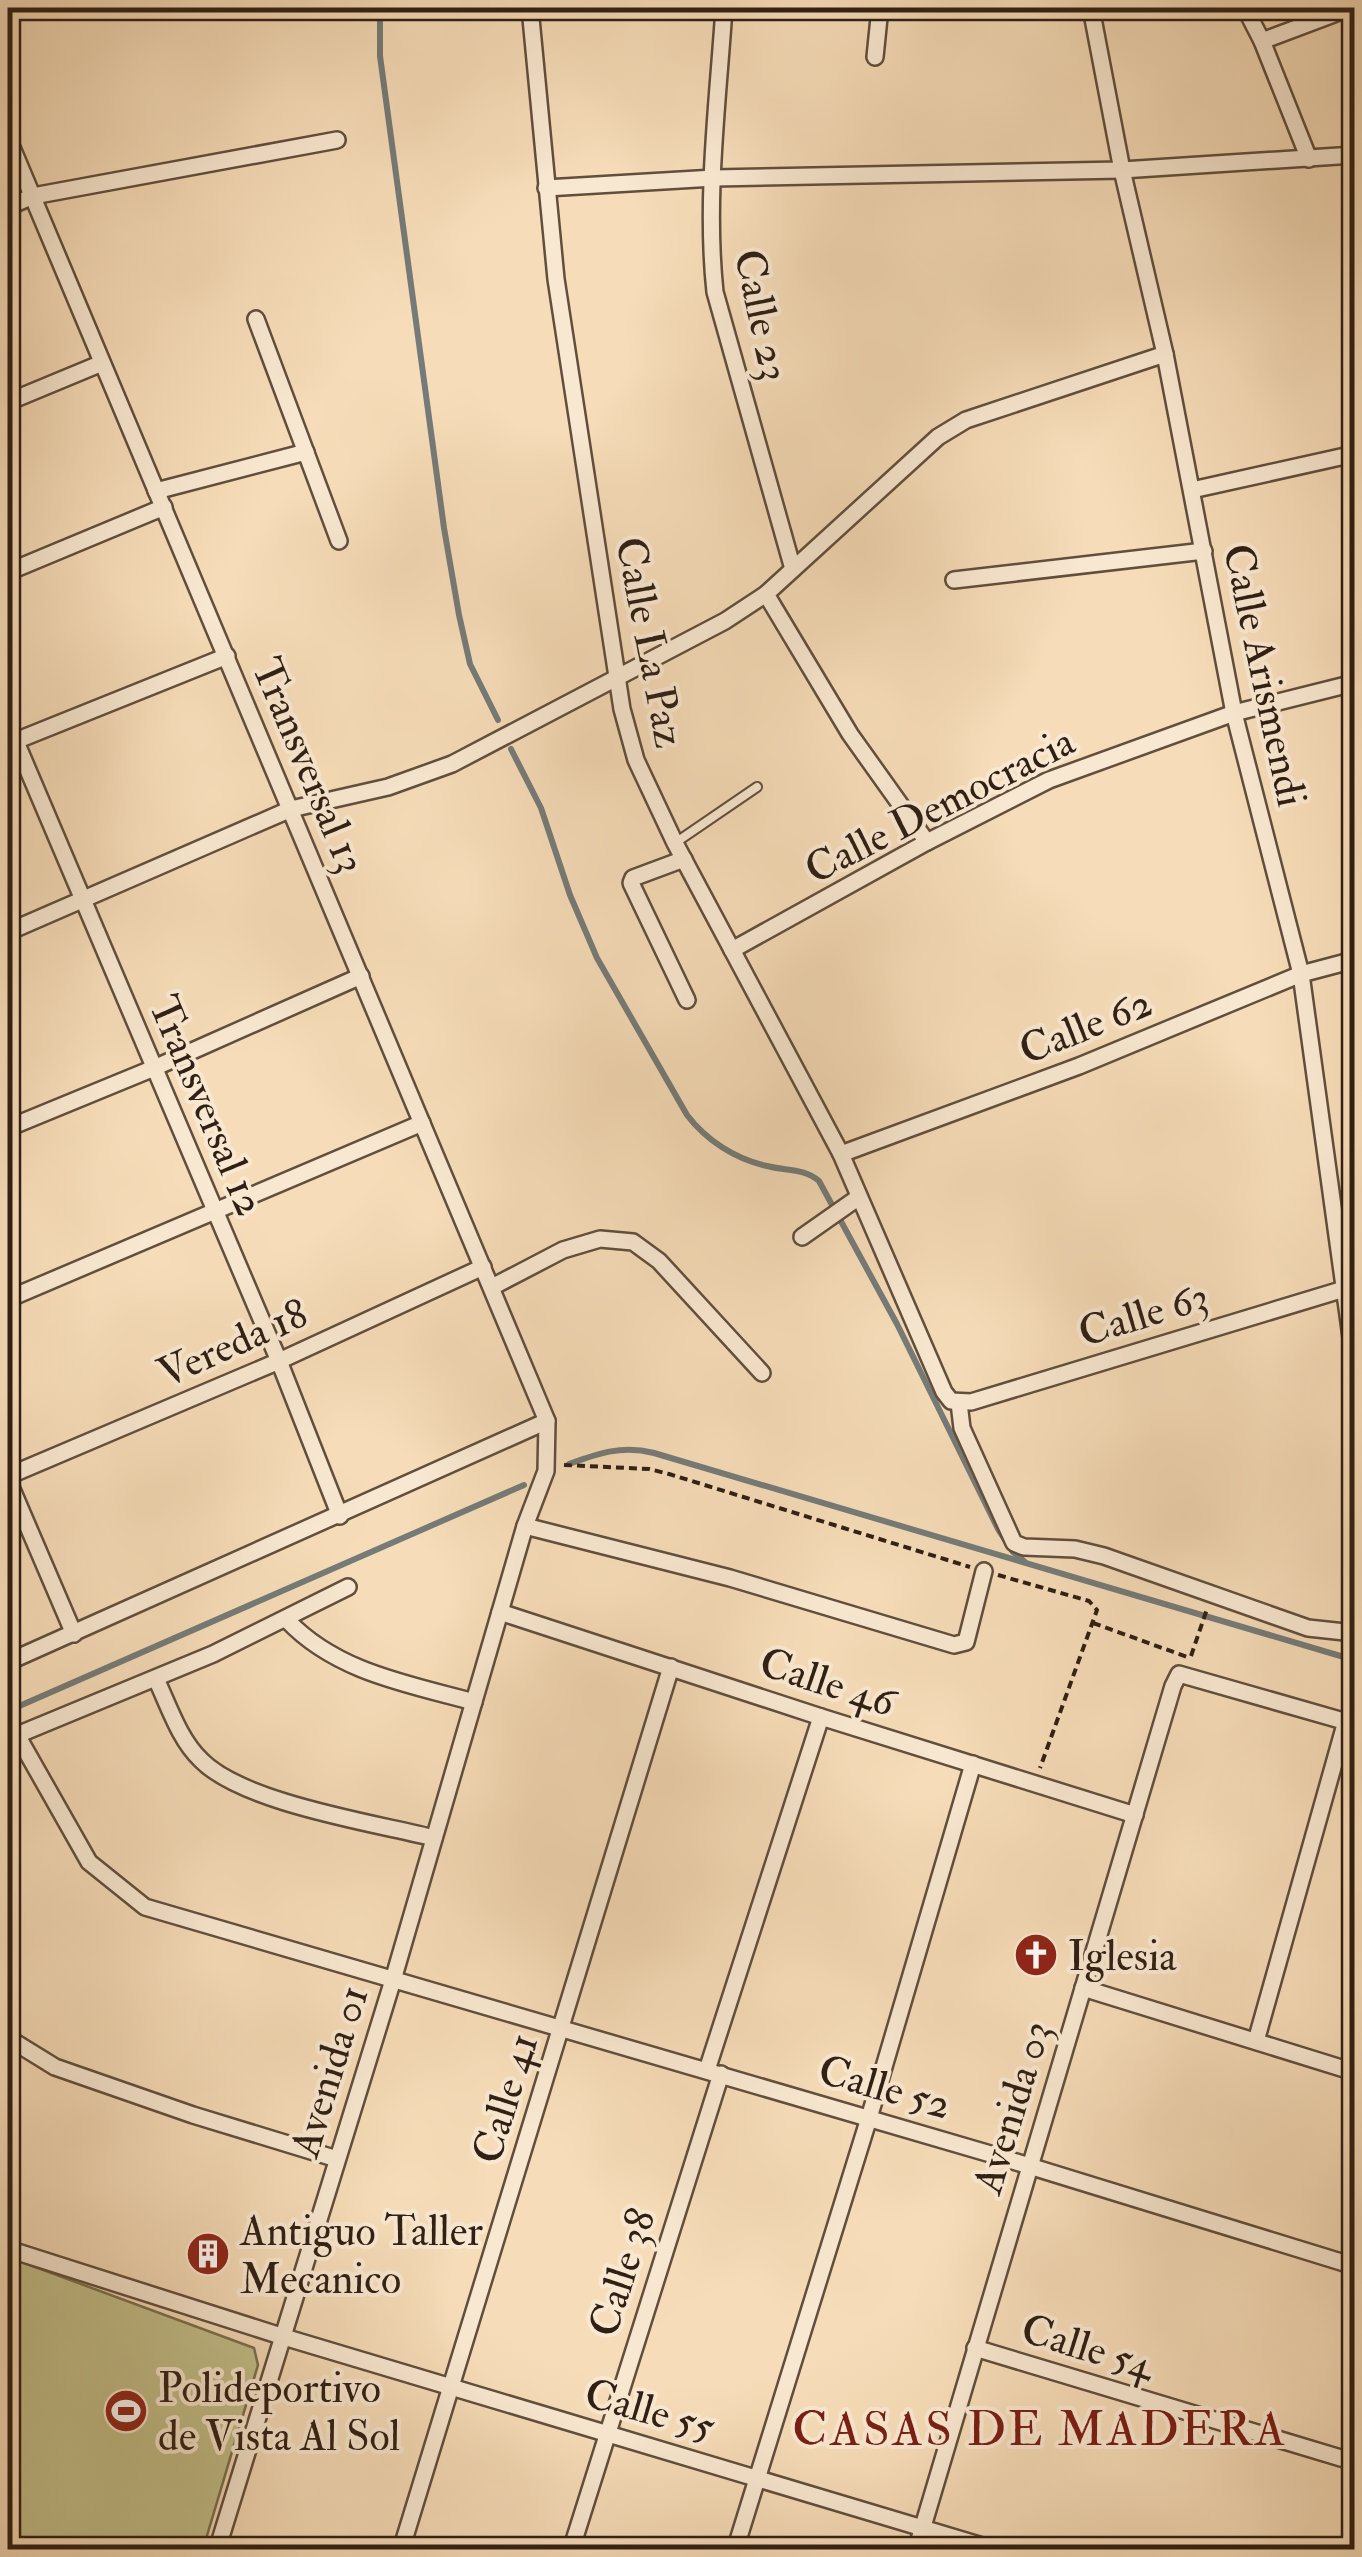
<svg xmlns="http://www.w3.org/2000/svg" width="1362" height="2557" font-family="'IM FELL Double Pica',serif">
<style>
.green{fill:#c2bf8a;stroke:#786f4f;stroke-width:2.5}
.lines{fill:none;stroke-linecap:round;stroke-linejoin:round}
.stream{stroke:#757b78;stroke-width:6}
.lane-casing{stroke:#614e3d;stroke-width:12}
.street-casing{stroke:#614e3d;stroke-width:20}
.path{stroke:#2f1f14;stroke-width:4;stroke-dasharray:8 5;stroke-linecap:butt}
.lane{stroke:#f9e8d1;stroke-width:8}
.street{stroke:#f9e8d1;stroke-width:15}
.labels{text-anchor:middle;stroke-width:8;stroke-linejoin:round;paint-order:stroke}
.street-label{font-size:42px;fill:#2f1f14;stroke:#f9e8d1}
.poi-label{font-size:42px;fill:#2f1f14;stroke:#f9e8d1;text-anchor:start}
.quarter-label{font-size:48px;letter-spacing:2.5px;fill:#7a1f14;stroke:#f9e8d1}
</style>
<rect width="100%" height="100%" fill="#f6dcb8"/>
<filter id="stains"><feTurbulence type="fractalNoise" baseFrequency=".002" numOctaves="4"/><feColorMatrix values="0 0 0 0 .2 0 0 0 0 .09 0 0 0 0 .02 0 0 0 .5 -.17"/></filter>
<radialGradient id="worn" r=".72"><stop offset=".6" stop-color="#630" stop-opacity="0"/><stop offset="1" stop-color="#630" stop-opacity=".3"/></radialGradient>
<!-- green -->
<path class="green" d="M8,2257l246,91 4,17 -55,184h-195z"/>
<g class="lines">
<!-- stream -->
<g class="stream">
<path d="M380,8v48l64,472 15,87 11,49 28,56"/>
<path d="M511,749l30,59 29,87 27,63 90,157c19,25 48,44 80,51 19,5 37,2 52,15l78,143 101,205 15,23 12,10"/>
<path d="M569,1464c30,-11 53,-19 85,-11l700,207"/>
<path d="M8,1711l516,-226"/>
</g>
<!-- lane casing -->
<g class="lane-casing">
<path id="lane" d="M675,843l82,-56"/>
</g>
<!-- street casing -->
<g class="street-casing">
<g id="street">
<path d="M530,8l26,271 66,430 14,51 39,83 166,311 103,238 7,9 20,1 383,-116"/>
<path d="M724,8c-6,93 -19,191 -9,284l78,277"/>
<path d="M1091,8l31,162 43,184 69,359 67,261 53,385"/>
<path d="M1245,8l17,33 47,118"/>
<path d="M1262,41l88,-33"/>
<path d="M875,57l5,-49"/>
<path d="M8,138l539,1283 -1,50 -21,55 -132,454 -176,570"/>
<path d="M546,188l168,-10 408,-8 232,-15"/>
<path d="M8,207l25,-11 304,-56"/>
<path d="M256,319l83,222"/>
<path d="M8,402l94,-39"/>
<path d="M1192,490l162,-36"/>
<path d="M156,491l150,-39"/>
<path d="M8,572l156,-65"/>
<path d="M954,580l250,-29"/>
<path d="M766,594l84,140 77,108"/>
<path d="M8,723l271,638 61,155"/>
<path d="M8,744l219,-88"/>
<path d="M684,859l-51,19 -2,5 56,117"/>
<path d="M8,932l283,-123 97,-22 64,-23 273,-143 41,-27 172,-157 28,-17 199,-66"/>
<path d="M732,950l195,-108 122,-62 185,-67 120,-30"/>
<path d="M8,1128l146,-60 207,-92"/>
<path d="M841,1154l238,-88 222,-92 53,-14"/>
<path d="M802,1237l57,-40"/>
<path d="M492,1287l71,-37 37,-11 33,3 26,19 103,112"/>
<path d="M8,1299l414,-176"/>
<path d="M959,1403l3,25 52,115 10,4 51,2 29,7 204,72 46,5"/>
<path d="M8,1476l271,-115 204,-94"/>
<path d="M8,1480l66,154"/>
<path d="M525,1526l205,52 224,67 12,-3 18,-71"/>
<path d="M500,1612l321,105 314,98"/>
<path d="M287,1620c49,52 121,64 187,82"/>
<path d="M8,1662l539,-241"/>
<path d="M156,1679c13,27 23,60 45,81 42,43 173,63 233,78"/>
<path d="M17,1735l72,127 56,45 842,246 367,113"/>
<path d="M10,1738l203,-84 135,-67"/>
<path d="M1083,1988l271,84"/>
<path d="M8,2038l47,29 138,48 144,44"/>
<path d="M1256,2041l90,-320"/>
<path d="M707,2070l114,-353"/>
<path d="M8,2249l276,88 712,213"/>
<path d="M975,2348l379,114"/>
<path d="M401,2550l270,-883"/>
<path d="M571,2550l150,-476"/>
<path d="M735,2550l134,-432 104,-354"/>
<path d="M916,2550l257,-864 6,-12 175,50"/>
</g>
</g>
<!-- path -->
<g class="path">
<path d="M564,1465l85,4 20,5 301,93"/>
<path d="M998,1575l91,26 8,9 -57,158"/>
<path d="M1093,1623l97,35"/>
<path d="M1191,1656l16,-47"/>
</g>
<!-- lane -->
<use href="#lane" class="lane"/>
<!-- street -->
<use href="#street" class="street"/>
</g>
<!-- icons -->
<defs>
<g id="church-disc" transform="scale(2.25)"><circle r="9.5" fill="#8f2418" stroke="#f9e8d1"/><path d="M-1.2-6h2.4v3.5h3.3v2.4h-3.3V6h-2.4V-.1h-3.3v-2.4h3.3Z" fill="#fff"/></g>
<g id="building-disc" transform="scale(2.25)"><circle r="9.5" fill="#8f2418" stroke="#f9e8d1"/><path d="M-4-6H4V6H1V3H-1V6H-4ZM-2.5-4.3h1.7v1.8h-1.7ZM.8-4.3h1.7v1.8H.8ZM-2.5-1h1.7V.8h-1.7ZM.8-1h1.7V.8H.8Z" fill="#fff"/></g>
<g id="stadium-disc" transform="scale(2.25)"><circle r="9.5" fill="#8f2418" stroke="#f9e8d1"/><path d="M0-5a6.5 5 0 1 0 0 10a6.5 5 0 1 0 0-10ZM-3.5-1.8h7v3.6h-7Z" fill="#fff"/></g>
</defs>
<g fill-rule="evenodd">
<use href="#church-disc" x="1036" y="1955"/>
<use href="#building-disc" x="208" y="2254"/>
<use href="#stadium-disc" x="126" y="2411"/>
</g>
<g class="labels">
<!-- street labels -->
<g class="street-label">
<text transform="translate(763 315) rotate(78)" y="15">Calle 23</text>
<text transform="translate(651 642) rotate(79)" y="15">Calle La Paz</text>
<text transform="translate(1266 675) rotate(78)" y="15">Calle Arismendi</text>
<text transform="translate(310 765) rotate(67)" y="15">Transversal 13</text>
<text transform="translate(939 804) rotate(-27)" y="15">Calle Democracia</text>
<text transform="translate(1085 1025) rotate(-22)" y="15">Calle 62</text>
<text transform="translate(208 1105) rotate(67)" y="15">Transversal 12</text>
<text transform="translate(1143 1313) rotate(-17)" y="15">Calle 63</text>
<text transform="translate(232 1342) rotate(-24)" y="15">Vereda 18</text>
<text transform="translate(828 1681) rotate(18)" y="15">Calle 46</text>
<text transform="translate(328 2071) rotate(-73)" y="15">Avenida 01</text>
<text transform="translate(885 2086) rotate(16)" y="15">Calle 52</text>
<text transform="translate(504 2098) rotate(-73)" y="15">Calle 41</text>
<text transform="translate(1011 2107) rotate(-73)" y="15">Avenida 03</text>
<text transform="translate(621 2272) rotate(-72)" y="15">Calle 38</text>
<text transform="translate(1088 2346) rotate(17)" y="15">Calle 54</text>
<text transform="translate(650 2409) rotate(16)" y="15">Calle 55</text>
</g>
<!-- poi labels -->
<g class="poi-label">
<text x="1068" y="1970">Iglesia</text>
<text x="240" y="2245">Antiguo Taller<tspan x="240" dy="48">Mecanico</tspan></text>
<text x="158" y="2402">Polideportivo<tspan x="158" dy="48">de Vista Al Sol</tspan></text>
</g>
<!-- quarter labels -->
<g class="quarter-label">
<text x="1040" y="2445">CASAS DE MADERA</text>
</g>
</g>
<!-- margin -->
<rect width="1362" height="2557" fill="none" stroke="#f6dcb8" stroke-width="40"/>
<rect x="10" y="10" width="1342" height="2537" fill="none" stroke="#2f1f14" stroke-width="5"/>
<rect x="20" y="20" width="1322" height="2517" fill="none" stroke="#2f1f14" stroke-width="2.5"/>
<rect width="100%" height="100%" filter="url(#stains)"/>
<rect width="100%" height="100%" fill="url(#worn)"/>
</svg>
